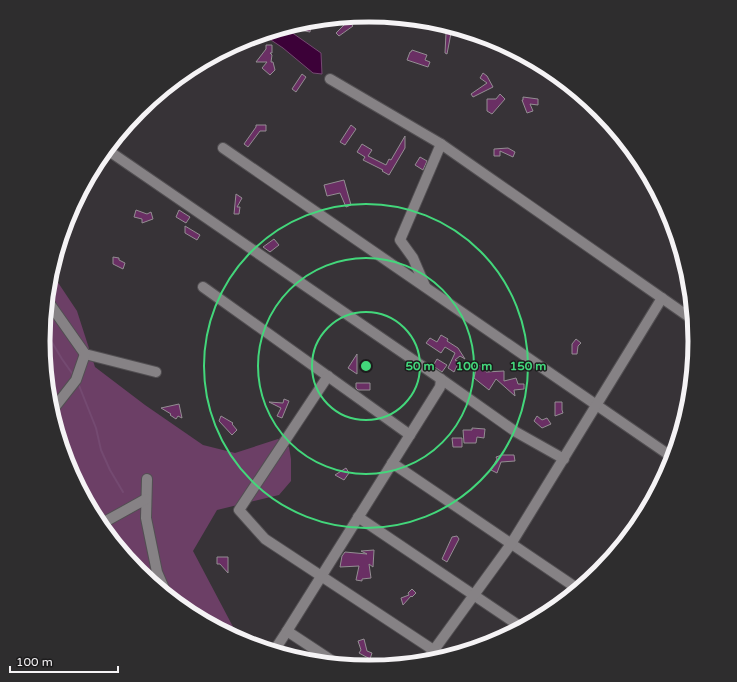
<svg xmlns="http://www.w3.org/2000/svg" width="737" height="682" font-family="'Varela Round',sans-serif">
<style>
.green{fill:#6c3f66}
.water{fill:#3c0138;stroke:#744a71}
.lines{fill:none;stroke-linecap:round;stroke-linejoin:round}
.stream{stroke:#744a71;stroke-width:2}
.building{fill:#6a2f64;stroke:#938e92}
.minor-casing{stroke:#524f52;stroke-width:12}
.minor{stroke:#868285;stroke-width:10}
.ring{fill:none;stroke:#43d77b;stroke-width:2}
.rim{fill:none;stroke:#f5f3f5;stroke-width:5}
.centre{fill:#43d77b;stroke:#1d1c1d;stroke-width:2}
.ring-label{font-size:12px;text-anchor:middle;font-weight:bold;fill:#43d77b;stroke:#1d1c1d;stroke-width:3;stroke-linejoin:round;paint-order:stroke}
</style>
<rect width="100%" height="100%" fill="#373337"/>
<!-- green -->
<path class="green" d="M51,272l26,39 18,56 50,38 58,40 32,8 43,-14 11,8 2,12v22l-12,14 -62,15 -24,41 47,89 -53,-28 -49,-41 -41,-49 -30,-56 -18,-62 -6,-63 6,-64z"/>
<!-- water -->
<path class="water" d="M284,27l37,26 1,21 -9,-1 -30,-25 -21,-14z"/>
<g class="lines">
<!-- stream -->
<g class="stream">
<path d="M44,329l18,30 12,17"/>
<path d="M78,383l18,45 5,22 9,20 13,22"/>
</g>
</g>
<!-- building -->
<g class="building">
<path d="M348,21l5,5 -14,10 -3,-3z"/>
<path d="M305,25l6,1 -1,6 -22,-4 2,-2z"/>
<path d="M446,33h5l-4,21 -2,-1z"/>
<path d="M266,45h6v8h-2l2,2 -1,7h2l2,8 -5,5 -8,-7 5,-6h-11l10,-13z"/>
<path d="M412,50l15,5 -2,5 5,2 -2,5 -21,-7 3,-8h1z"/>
<path d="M483,73l4,3 6,11 -20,10 -2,-3 16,-11 -7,-5z"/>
<path d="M302,74l4,3 -10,15 -4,-3z"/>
<path d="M500,94l5,5 -13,15 -5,-3v-12h9z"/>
<path d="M523,97l15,2v6l-8,-1 3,7 -6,2 -5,-13h1z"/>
<path d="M256,125h10v6h-6l-12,16 -4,-3 12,-17z"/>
<path d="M351,125l5,4 -11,16 -5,-3z"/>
<path d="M405,136v12l-16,27 -7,-4 1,-1 -20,-10 2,-3 -8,-5 5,-8 10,6 -4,6 18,9 3,-6 2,1z"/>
<path d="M508,148l7,4 -2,5 -13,-6v5h-6v-7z"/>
<path d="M420,157l7,4 -4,9 -8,-5z"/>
<path d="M344,180l7,25 -5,2 -6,-14 -13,3 -3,-11z"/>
<path d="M236,194l6,4 -5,9h3l-1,7h-5z"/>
<path d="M136,210l11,4 4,-2 2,7 -11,4v-4l-8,-2z"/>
<path d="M179,210l11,7 -4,6 -10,-6z"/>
<path d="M185,226l15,9 -3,5 -12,-7z"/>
<path d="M274,239l5,6 -9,7 -7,-5z"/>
<path d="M113,257l6,1v2l6,3 -2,6 -10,-5z"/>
<path d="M441,335l7,4 -1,2 11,7 7,11 -5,-3 -5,4 4,2 -5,10 -6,-4 7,-15 -10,-6 -4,6 -15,-10 4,-5 7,4z"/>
<path d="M576,339l5,4 -3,3 -1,8h-5v-10z"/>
<path d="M357,354v20l-9,-6z"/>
<path d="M437,359l10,6 -5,7 -9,-6z"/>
<path d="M477,365l10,3 -1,4 18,-1v10l12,-3 2,6h6v5l-10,1 1,6 -19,-17 -7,11 -15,-12z"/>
<path d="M356,383h14v7h-12l-2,-2z"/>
<path d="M284,399l5,2 -7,17 -5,-2 4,-8 -12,-6 14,1z"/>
<path d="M555,402h7v8l1,3 -8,3z"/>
<path d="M179,404l3,14 -4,-2 -2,3 -6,-4 1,-1 -10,-6z"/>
<path d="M221,416l12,7 -1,1 5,6 -5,5 -13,-14z"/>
<path d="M537,416l5,4 5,-2 4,6 -9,4 -8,-7z"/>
<path d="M472,428l13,1 -1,9 -7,-1 -1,6h-12l-1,-13h9z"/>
<path d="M452,438h10v9h-9z"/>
<path d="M502,455h12l1,6 -14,1 -4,11 -6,-3 6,-11 -1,-2z"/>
<path d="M346,468l3,5 -5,7 -9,-5z"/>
<path d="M457,536l2,3 -12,23 -5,-3 10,-22z"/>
<path d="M374,550l-1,17 -4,-3 2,14 -9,1v2l-6,-1 3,-14 -19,1 2,-11 3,-4 22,2 -6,-3z"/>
<path d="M217,557h11v16l-8,-9h-3z"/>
<path d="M412,589l4,4 -4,4 -1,-1 -8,9 -2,-7 8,-3 -1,-2z"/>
<path d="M364,639l3,12 5,2 -2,6 -11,-6 2,-3 -3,-9z"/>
</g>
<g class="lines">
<!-- minor casing -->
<g class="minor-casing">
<g id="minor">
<path d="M330,79l111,65 251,175"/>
<path d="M223,148l449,309"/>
<path d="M106,149l335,230 75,53 48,27"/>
<path d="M425,286l-12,-28 -13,-18 41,-96"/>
<path d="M203,287l207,148"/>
<path d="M47,300l38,54 71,18"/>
<path d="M328,376l-89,134 26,29 179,118"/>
<path d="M51,412l25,-32 9,-26"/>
<path d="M392,463l186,126"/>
<path d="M147,479l-1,39 11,54 9,21 5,5"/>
<path d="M358,517l163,110"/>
<path d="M102,528l6,-8 38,-21"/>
<path d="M274,651l13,-20"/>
<path d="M426,661l85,-117 151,-246"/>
<path d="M337,664l-50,-33 153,-244 1,-8"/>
</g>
</g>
<!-- minor -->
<use href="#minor" class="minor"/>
</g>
<!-- distance rings -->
<g class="ring">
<circle cx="366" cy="366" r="54"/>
<circle cx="366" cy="366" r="108"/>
<circle cx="366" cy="366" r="162"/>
</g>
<!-- crop -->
<path d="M0 0H737V682H0ZM50 341a319 319 0 1 1 638 0a319 319 0 1 1-638 0Z" fill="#2e2d2e" fill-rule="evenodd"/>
<path class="rim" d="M50 341a319 319 0 1 1 638 0a319 319 0 1 1-638 0Z"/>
<circle cx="366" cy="366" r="6" class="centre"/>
<g class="ring-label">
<text x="420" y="370">50 m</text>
<text x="474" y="370">100 m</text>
<text x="528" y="370">150 m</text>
</g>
<!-- scale -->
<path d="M10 666v6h108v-6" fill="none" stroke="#f5f3f5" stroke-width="2"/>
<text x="16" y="666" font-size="12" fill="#f5f3f5" stroke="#1d1c1d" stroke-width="3" paint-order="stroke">100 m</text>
</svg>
